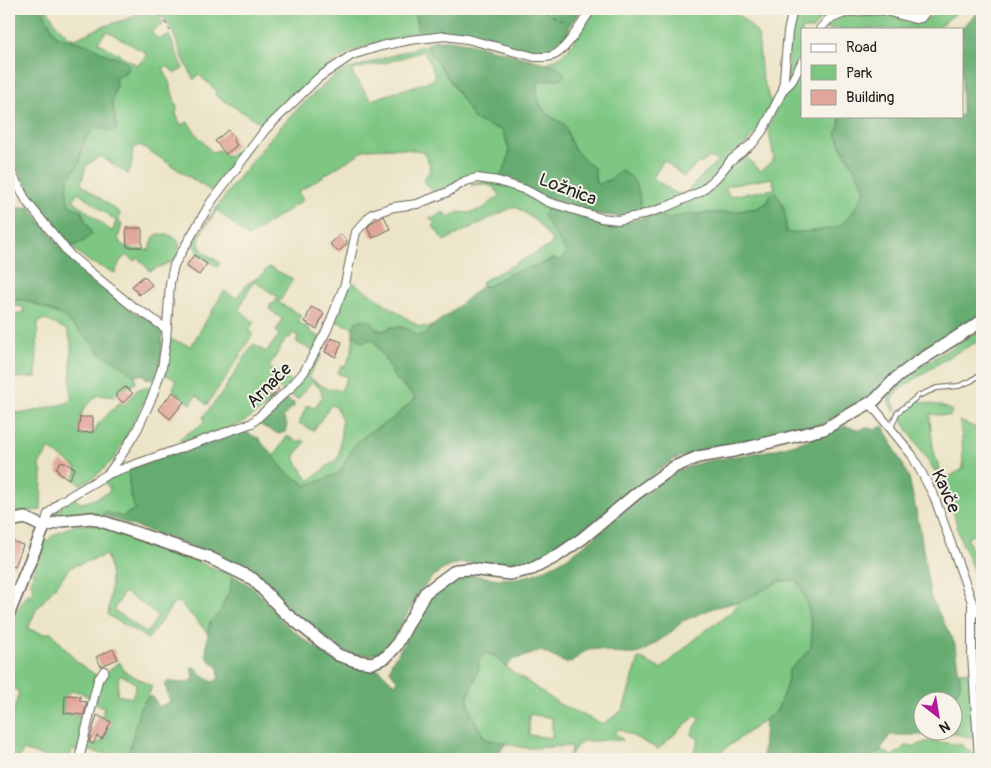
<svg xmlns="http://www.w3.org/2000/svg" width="991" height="768" font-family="Pangolin,sans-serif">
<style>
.green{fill:#7ec783;stroke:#4d7250;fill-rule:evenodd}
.forest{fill:#66ac71;stroke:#416446}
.building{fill:#e1a699}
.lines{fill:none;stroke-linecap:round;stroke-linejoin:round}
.lane-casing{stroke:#656258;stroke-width:6}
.street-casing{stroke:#656258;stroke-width:10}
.secondary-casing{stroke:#656258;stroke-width:14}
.path{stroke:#656258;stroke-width:1;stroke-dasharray:4 4;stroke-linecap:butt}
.lane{stroke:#fff;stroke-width:4}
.street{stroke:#fff;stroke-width:8}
.secondary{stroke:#fff;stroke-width:11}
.labels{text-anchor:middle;stroke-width:4;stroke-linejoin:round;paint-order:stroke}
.street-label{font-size:18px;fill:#1c1c1c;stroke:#f7f3e8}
</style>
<rect width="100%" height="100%" fill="#f7f3e8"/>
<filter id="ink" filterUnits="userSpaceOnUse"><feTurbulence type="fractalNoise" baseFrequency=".02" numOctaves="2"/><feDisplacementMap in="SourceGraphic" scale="10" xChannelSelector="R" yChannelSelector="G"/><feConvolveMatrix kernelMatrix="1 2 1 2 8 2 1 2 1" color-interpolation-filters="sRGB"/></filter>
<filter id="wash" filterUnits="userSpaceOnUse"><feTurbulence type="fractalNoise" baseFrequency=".0096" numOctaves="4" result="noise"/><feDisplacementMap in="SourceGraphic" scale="20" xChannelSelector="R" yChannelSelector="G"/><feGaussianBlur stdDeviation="1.12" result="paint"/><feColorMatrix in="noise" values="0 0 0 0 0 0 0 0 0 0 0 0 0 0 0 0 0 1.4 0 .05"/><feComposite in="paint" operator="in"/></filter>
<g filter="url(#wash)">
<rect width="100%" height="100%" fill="#ece4c6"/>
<!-- green -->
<g class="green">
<path d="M42,9h5l9,15 13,13 6,2 29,-13 33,-10 -4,-7h20l11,15 -13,7 6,8 12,-4 14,34 -8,4 -8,-7 -4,2 6,14 8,26 -1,6 5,11 7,-3 9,13 15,17 8,-2 7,7 17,-13 5,4 -35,45 -74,-48 -7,3 -2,21 -2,1 -1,4 -28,-18 -14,10 -5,18 39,29 -1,10 3,1 -4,15c7,11 19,11 31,11l5,-13 4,-3c22,1 25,8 17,26l-25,11 -12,-13 -4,3 -7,-6 -7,6 -5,12 -25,-11 -19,-15 13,-6c-8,-18 -23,-42 -16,-62 3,-7 10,-13 12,-20 5,-18 2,-18 17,-33l14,5 4,-18 -3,-11 4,-15 -1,-10 9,-17 -19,-6 -13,-8 -36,-10zM107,31l39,22 1,3 -10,9 -39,-23zM78,192l38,29 -3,9 -2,1 -38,-31z"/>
<path d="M158,9h256l5,27c-19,3 -38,6 -57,12 -34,10 -69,51 -95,76h-5l-47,-29 2,-4 -19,-17 -4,6 -12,-24 -9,-24z"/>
<path d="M596,9h136c7,8 21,16 26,26l4,43 10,26 -7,18 -13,16 -50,49 -12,7 -49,17 -2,-17 -19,-24 -9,9 -12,6 -4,-5v-11c-9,-8 -19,-15 -24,-26 -3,-5 -3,-14 -8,-19 -2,-2 -7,-4 -10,-6 -13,-9 -19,-22 -14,-37l23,-3 3,-4 -9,-8 -9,-3 14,-7 7,-7zM710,157l7,4 -33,33 -9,-1 -22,-15 11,-18 20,17 14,-14h4z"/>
<path d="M795,9h40l-12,6 -10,14h-11c0,27 -1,31 -15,55l1,-33z"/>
<path d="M938,9h23l-25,20h-113l16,-13 29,-3 23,2 21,9 8,-2 14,-7z"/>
<path d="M425,45c21,27 35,59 63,80 3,3 9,3 14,5 10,24 9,26 -3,49 -26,-10 -42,5 -65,14l-11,-13 6,-8 1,-7 -8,-14 -27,-3 -29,1 -68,43 5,8 -55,37 -31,-27c-7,10 -23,26 -16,38 3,6 14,11 19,15l-2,4 -21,-13 1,-5 -6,-4 18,-28 25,-35 37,-46 29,-31 32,-28 10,-6zM424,51l11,24 -2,5 -62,20 -19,-27 3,-4 33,-7z"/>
<path d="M802,68v48h37l2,31 16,24 8,18c-6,14 -13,28 -25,37 -7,5 -44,6 -55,7 1,-17 1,-26 -9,-40l-9,10 -10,5 -25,4 -39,2 -28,6 -8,-7 43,-20 42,-40 19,18 13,-12 -6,-32 19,-38zM772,178l3,11 -46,7 -3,-7 1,-3z"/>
<path d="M483,181l37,8 28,17 4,23 14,23 -3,8 -11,-1 -13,6 -31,9 -19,12h-7l-1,-4 70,-37 1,-5 -15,-18 -22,-16 -71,35 -11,-15 2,-3 -6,-5 9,-2 3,-3h5l1,4 12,-5c7,2 17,0 25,-4 5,-3 7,-8 16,-12 -6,-13 -16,-12 -29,-11l-1,-2z"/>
<path d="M269,267l24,12 -14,24 22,12 -3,7 12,7v3l10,5 -7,14 -17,-9 2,-6 -6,-3 -2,5 -3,-1 -18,30 23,15 -8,10 -14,-12 -7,12 11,9c-12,8 -24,18 -37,24 -17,7 -36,11 -54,16l-4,-2 26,-17 -2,-5 19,-24 31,-49 13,8 13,-17 -3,-3 6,-13 -13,-10 2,-6 3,1 4,-7 -23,-15 -4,4 -12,23 15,13 -5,8 4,3 -15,26 -31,46 -11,-10 -5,9 -18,-14 3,-10 -13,-7 6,-34 22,7 33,-55 12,7 11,-14 13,-8z"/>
<path d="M348,279l72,48 12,-1 -6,8 -8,2c-11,-9 -22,-13 -35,-5l-27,-9 -3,6 -20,-8z"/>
<path d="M9,300h16l38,16 25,23 13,15 13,6 21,16 1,7 -15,7 -7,7 -16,-2c-17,15 -19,18 -18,40l14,-1 4,-10 22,-22 4,3 13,-15 7,-3h4l2,4 -36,68 -17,16 -16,10 -7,-6 3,-11 -28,-19 -10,16 3,8 -1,37 -23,2 -9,3v-103l16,1 42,-10 4,-4v-57l-4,-12 -23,-11 -6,4 -2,54 -27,1v-64l6,2 9,-5 -1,-4 -12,-2 -2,1z"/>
<path d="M980,330l2,3v11l-5,-2 -27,14 -53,35 -5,7 4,12 -2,1 -5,-7 -1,-7 17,-21z"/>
<path d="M353,335l9,7 11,-4 15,26 6,13 22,21 -25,22 -23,13 -15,14 -12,24 -4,3 -31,12c-3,-5 -7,-6 -13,-9 -9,-5 -15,-12 -19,-21l13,-20 11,6 4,-2 3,2 -11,15 15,24 30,-24 3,-37 -6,-13 -5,-2 -18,26 -14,-8 8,-18 7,3 9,-12 -2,-3 1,-3 -10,-8 -14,17 -10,-5 20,-25 10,-16 4,2 -14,22 21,13 2,-2 10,3 6,-14 -10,-4 4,-7 4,1c5,-10 9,-20 8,-32z"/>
<path d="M920,398l2,4 19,4 11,4 -2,6 -20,-2c1,23 3,45 15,65l18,-10 -1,-33 -3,-15 23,9v101l-15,7 14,32 -3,3 -4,-1 -15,-37 -8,-34 -5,-13 -42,-64 -3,-9 8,-11z"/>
<path d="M128,469l2,23 5,17 -13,8 -17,-5 -3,3 -15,-3 -32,3 -1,-2 20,-16 4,5 4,1c7,-1 22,-8 28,-12l-1,-4 -7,-6z"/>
<path d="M81,524l16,1 27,8 110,43 -3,6 -1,10 -4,5 -6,15 -10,10 -2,11 -29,-31 -5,1 -26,36 -40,-24c2,-19 6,-42 -2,-60l-35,12 -35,43 -8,19 17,5 6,-2 26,30 20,14 -6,22 -8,-4 -2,-2 -10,-1 -5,4 -3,18 12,1 10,3 -2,4 2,8 -6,23 -7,-3 -2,10h-18l-29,-9 -4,9h-10v-32l10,-35 -10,-6v-55l7,-19 12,-18 3,1 3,-9 -3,-2c5,-36 14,-51 50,-60zM124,592l18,11 16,13 -11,17 -33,-23z"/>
<path d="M796,580c13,19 17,46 15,68l-22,22 -2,14 -10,27 -62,45 -1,3h-23l8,-20 -8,-4 9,-16 -5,-3 -37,33 -39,-20 -4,4 8,7 -40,1 -8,7 -5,8 1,-10 -39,2 -12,-1 -35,-8 -12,-22 -6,-18 12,-31 -1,-6 8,-9 11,4 9,10 55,38 42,19 20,-14 16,-52 22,11 40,-35 33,-24 3,-8 43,-21zM529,714l23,4v20l-23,-3z"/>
<path d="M120,662l4,9 28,15 -4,11 -8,11 -13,51 -4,-2 -39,-7 2,-7 8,2 9,-5 9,-17 -10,-6 2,-10 -9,-3c6,-23 4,-29 25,-42zM121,675l11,6 4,4 -4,13 -15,-3 2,-19z"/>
<path d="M969,671l5,67 -27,-6 -18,3 4,-4 21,-1v-30h-2l8,-14v-14z"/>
<path d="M929,741l33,4 15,12 1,2h-110l12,-10 12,7 6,-4 7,-6h10z"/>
</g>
<!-- forest -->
<g class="forest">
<path d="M9,9h33l14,27 36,10 13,8 19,6 5,5 -4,8 -10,4 1,10 -4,15 5,27 -6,2 -14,-5 -11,11 -5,11 -1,14 -12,18 -1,17 2,8 12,5 11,24 -8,7 -13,6 -10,-14 -26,-29 -17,-35 -9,-12z"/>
<path d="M414,9h168l-11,14 -5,15 -9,12 -8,3 -11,2 -72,-20 -25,-1 -22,2z"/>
<path d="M982,9v308l-112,81 -48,27 -76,18 -44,8 -27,8 -41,29 -58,50 -18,12 -43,17 -52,-4 -7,1 -16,7 -8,6 -13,16 -27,47 -6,8 -14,7h-23l-11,-7 -38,-29 -50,-48 -47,-21 -101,-35 3,-3 17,5 13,-8 -5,-17 -2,-23 113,-39 19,9c3,8 9,10 13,16 6,7 9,14 16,19 6,5 13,6 17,12l31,-12 4,-3 12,-24 15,-14 23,-13 25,-22 -22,-21 -6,-13 -15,-25 -11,3 -9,-7v-7l3,-6 8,-3 8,3 4,8 7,1c13,-8 24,-4 35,5l8,-2 6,-8 17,-12 33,-28h7l19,-12 31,-9 13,-6 11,1 3,-8 -23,-36 5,-10 63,16h18l28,-9 9,6 27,-5 39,-2 25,-4 10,-5 3,-9 6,-1c10,14 10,23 10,40 10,-1 47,-2 54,-8 12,-9 19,-22 25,-36 -9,-19 -21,-36 -29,-55l4,-13 -1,-5h123v-87h-2z"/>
<path d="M435,40h14l24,4 83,22 9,8 -3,4 -23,3c-5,16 1,28 14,37 3,2 8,4 11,6 4,5 4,14 7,19 5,11 15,18 24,26v11l3,5 13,-6 9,-9c19,9 19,22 21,41 -5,2 -10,4 -15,5 -38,3 -92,-23 -127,-37 12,-23 13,-25 3,-49l-13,-4 -15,-7 -24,-39 -25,-35z"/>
<path d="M30,207l40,52 14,13 40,31 7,8 20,9 2,4 10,5 -2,32 -6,17 -4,2 -5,-2 -4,-4 -7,2 -21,-16 -13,-6 -13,-15 -25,-23 -38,-16h-16v-91z"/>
<path d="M284,398l10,5v4l-4,2 -7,8 4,7 -2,8 -6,2 -21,-10 -1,-4z"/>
<path d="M845,426l15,4 6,-3c5,3 11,2 17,-1l26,52 11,51 10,67 25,48 5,42 -8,14h-28v30l9,1 -4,4h-39l-11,17 -11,7h-102l-3,-5 2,-34 12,-9 10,-27 2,-14 22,-22c2,-22 -2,-49 -15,-68l-16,1 -38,20 -29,7 -30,13 -14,13 -27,18 -8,2h-9l-12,-1 -15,-4 -9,1 -7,3 -10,9 -6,1 -25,-12 -28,9 -7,7 -9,-10 -11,-4 -8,9 1,6 -12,31 6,18 12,22 21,4 -11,16h-368l13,-51 8,-11h5l6,10 11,-5 -5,-18 4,-3c9,2 18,4 25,-3l-3,-10 4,-1 12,12 7,3 5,-4 -1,-11 -10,-8 -2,-6 2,-20 2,-11 10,-10 6,-15 4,-5 1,-10 3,-6 20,12 32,37 23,18 25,16 12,5 13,4 21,2 14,14 4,-3 -8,-11 2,-9 6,-7c14,-26 36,-78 70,-79 7,0 16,2 23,3 20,2 37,0 55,-9 51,-23 84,-74 134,-99 25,-12 68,-14 96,-21 23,-5 47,-14 69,-23z"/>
</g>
<g id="blocks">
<!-- building -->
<g class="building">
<path d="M228,130l7,8 -2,2 4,5 -11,9 -11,-13z"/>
<path d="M384,216l6,13 -17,9 -6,-10 5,-6z"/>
<path d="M126,228h16v19h-15z"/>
<path d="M341,234l6,7v3l-9,8 -8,-8z"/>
<path d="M194,255l13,9 -8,11 -13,-9z"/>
<path d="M144,276l8,9 -13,10 -7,-9z"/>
<path d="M311,307l13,6 -7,16 -9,-4v-2l-3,-1z"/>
<path d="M331,338l11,4 -6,15 -11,-5z"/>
<path d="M269,382l10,7 -9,9 -9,-6z"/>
<path d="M125,387l8,6 -10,10 -8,-8z"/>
<path d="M173,392l11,10 -14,17 -12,-10z"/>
<path d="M80,417h13v15l-15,1z"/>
<path d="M61,461l14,7 -6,11 -12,-7 2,-3 -3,-1z"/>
<path d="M9,540l14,5 -8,22 -6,-2z"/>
<path d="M113,649l5,10 -17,7 -5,-9z"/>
<path d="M65,695l15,1v5l7,1 -3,13 -20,-2z"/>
<path d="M97,715l14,7 -9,17 -5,-3 -4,8 -4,-2z"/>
</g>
</g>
</g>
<g filter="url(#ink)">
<use href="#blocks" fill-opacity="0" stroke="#656258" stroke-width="1"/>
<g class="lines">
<!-- lane casing -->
<g class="lane-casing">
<path id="lane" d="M891,428l6,-15 21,-17 19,-8 22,-2 12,-5 11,-8"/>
</g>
<!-- street casing -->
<g class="street-casing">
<g id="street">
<path d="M820,29l8,-9 19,-8 35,-2 33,9 6,-1 6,-8"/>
<path d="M783,90l9,-9 10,-19"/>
<path d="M9,168l18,34 44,54 61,50 18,11 16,12"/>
<path d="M870,403l42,52 22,41 38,106 10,15"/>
<path d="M108,474l144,-51 38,-35 14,-16 23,-42 18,-46 11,-52 16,-18 22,-7 23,-3 31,-12 17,-11 12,-3 21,3 28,9 22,12 20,6 33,10 17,2 20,-4 26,-8 36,-16 16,-14 15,-18 22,-17 10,-13 20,-40 5,-58 5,-23"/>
<path d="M44,527l4,-13 12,-12 48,-28 13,-18 16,-26 16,-35 9,-27 4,-27 4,-58 4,-18 37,-63 54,-72 53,-52 34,-23 29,-9 29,-6 35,-4 22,3 68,18c6,0 13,1 19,-2 14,-6 28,-34 38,-46"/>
<path d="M972,602v53l7,104"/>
<path d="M79,759l19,-79 6,-9"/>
</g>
</g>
<!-- secondary casing -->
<g class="secondary-casing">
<g id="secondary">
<path d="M9,521l16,-3 19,9 17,-6 31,-3 116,39 45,22 31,33 54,43 18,6 16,2 14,-6 10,-11 29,-53 31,-23 15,-1 39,5 22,-5 25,-13 26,-18 54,-45 37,-26 24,-10 36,-6 90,-22 51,-29 21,-22 20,-15 66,-42"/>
<path d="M9,613l35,-86"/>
</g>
</g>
<!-- path -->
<g class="path">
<path d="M155,9l9,11 6,11"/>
<path d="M542,9l9,9 18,9"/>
</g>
<!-- lane -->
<use href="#lane" class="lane"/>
<!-- street -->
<use href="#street" class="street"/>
<!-- secondary -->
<use href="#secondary" class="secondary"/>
</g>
</g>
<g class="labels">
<!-- street labels -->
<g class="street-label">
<text transform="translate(568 189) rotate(21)" y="6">Ložnica</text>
<text transform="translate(269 385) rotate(-45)" y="6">Arnače</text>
<text transform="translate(946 491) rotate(66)" y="6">Kavče</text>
</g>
</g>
<!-- margin -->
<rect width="991" height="768" fill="none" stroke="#f7f3e8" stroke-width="30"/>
<!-- legend -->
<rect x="801" y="28" width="162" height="90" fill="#f7f3e8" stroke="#9f9d96"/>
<rect x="811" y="44" width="25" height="8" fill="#ffffff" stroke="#9f9d96"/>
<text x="846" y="52" font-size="15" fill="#1c1c1c">Road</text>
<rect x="811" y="65" width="25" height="15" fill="#7ec783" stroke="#9f9d96"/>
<text x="846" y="78" font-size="15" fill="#1c1c1c">Park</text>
<rect x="811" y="90" width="25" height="15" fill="#e1a699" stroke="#9f9d96"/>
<text x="846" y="102" font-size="15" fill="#1c1c1c">Building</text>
<!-- north arrow -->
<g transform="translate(938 716) rotate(149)"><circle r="24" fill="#f7f3e8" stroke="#9f9d96"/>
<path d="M0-4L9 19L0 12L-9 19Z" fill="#b5179e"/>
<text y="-8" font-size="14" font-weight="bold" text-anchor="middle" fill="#1c1c1c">N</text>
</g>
</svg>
